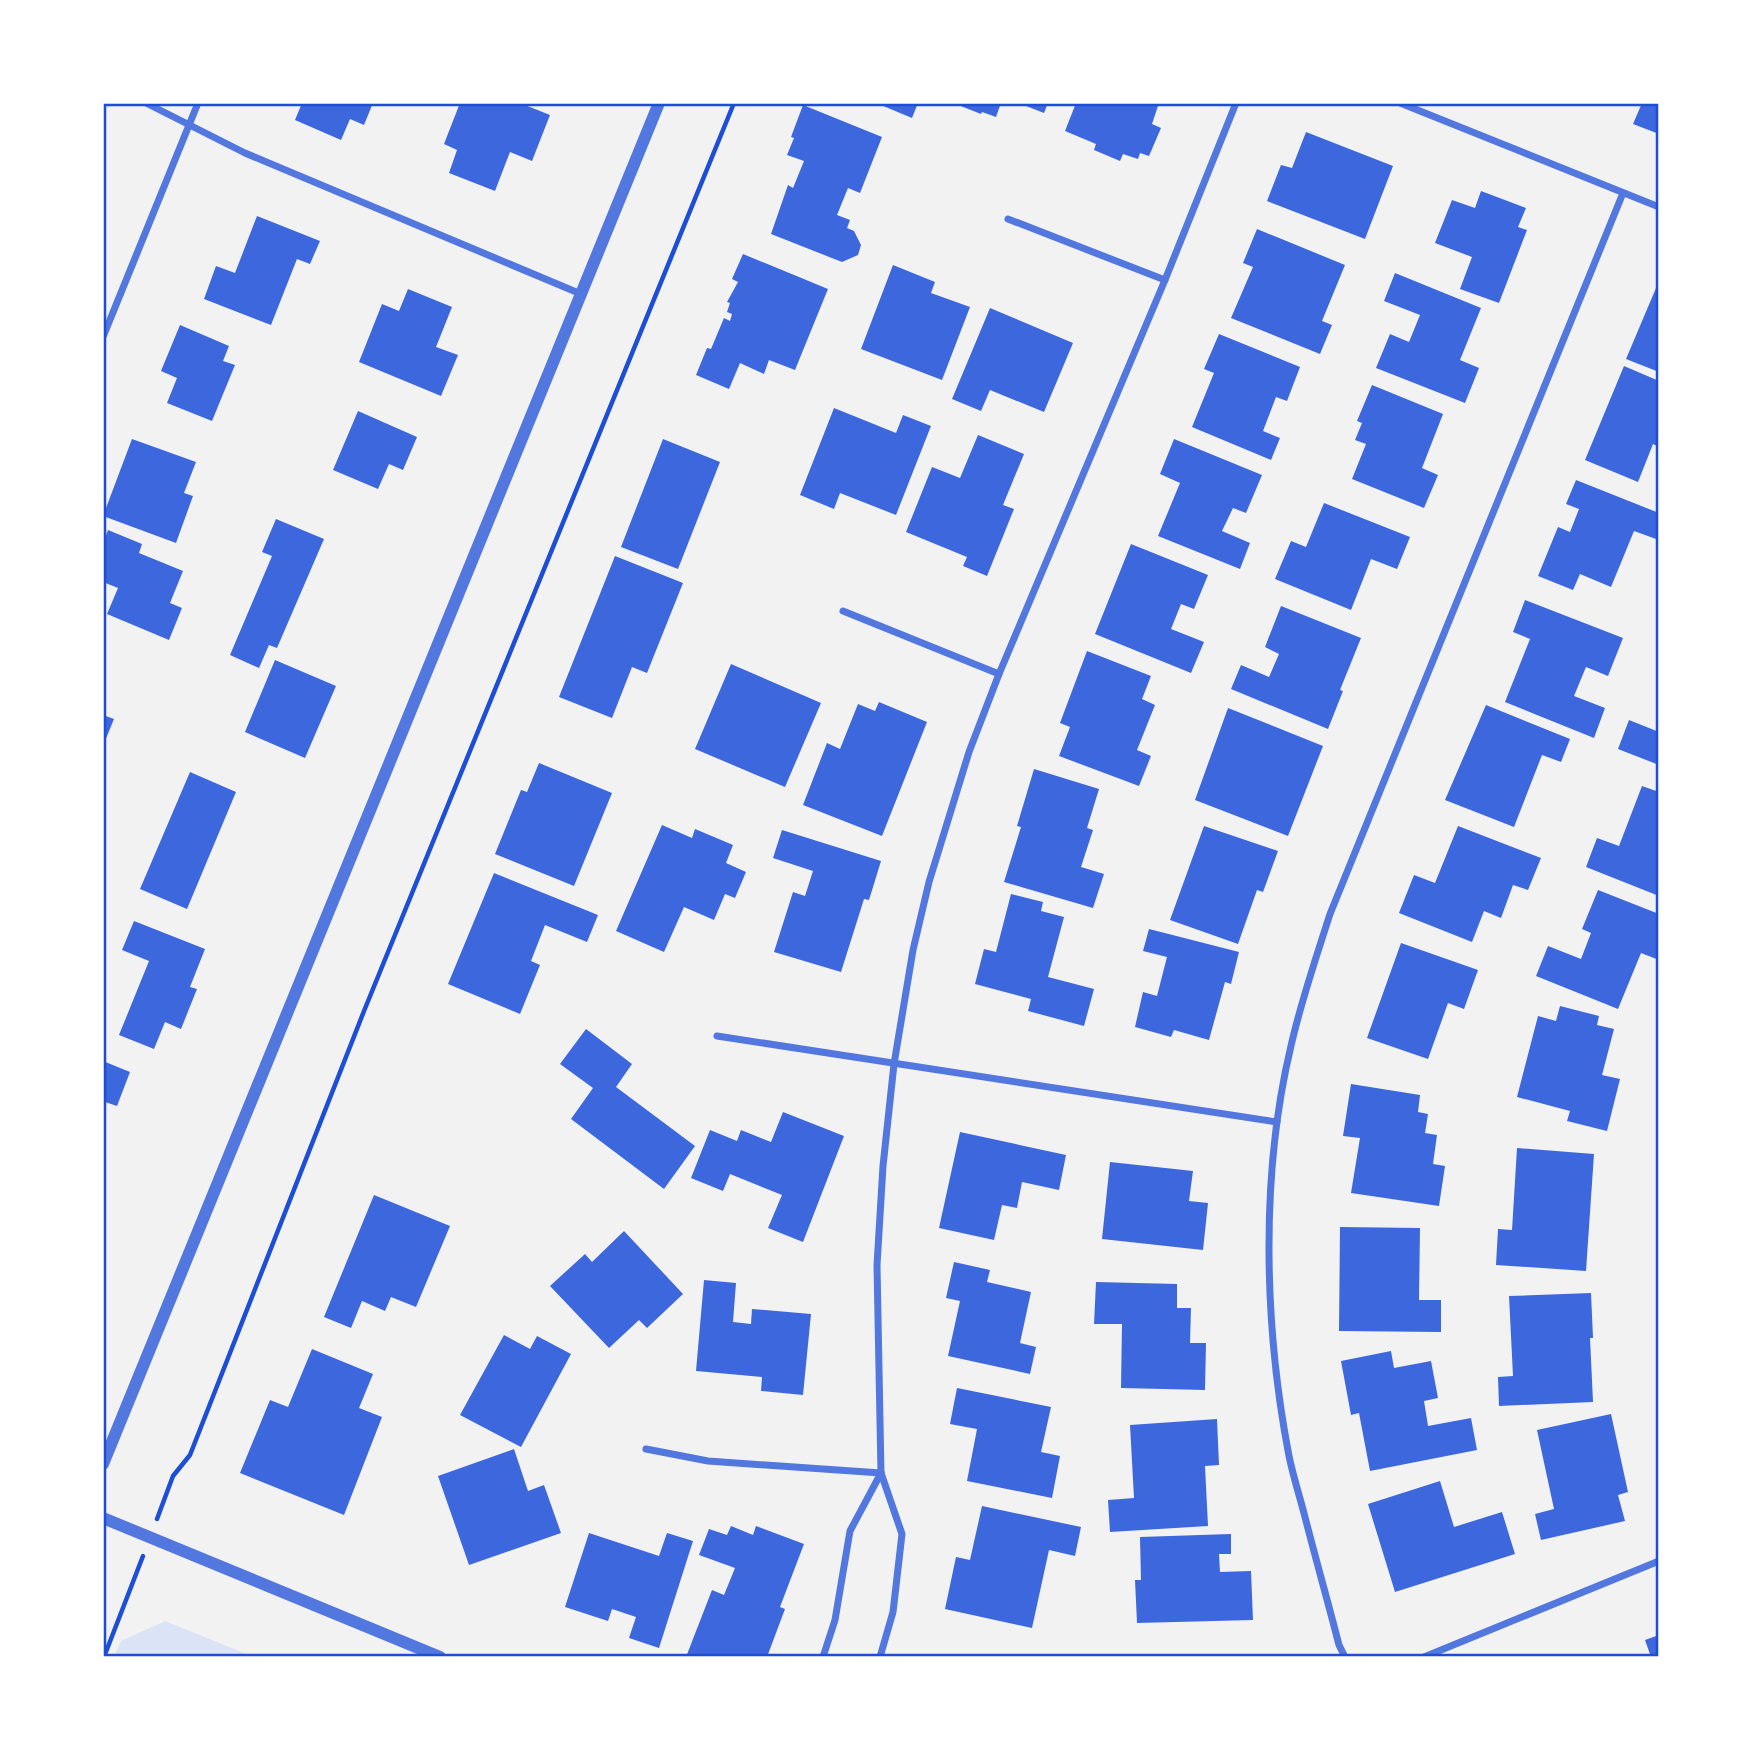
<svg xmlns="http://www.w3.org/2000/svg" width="1762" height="1760" font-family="Montserrat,sans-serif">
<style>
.green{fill:#dbe4f7}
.building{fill:#3d67dc}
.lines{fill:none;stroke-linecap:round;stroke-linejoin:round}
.path{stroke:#1d4ed8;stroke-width:4.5}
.minor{stroke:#5277de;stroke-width:7}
.tertiary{stroke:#5277de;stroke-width:12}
.neatline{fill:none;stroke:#1d4ed8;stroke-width:2.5}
</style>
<rect width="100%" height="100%" fill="#f2f2f2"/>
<!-- green -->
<path class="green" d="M165,1621l89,36h-140l7,-16z"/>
<!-- building -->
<g class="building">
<path d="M302,103h71l-9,22 -14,-6 -9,21 -46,-20z"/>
<path d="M460,103h36l6,3 1,-3h17l30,12 -18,46 -22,-9 -15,39 -46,-18 8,-23 -13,-6z"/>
<path d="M876,103h42l-6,15z"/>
<path d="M953,103h48l-5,14 -14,-5 -1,2z"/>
<path d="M1027,103h21l-4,10 -18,-7z"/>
<path d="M1076,103h83l-7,21 9,4 -12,28 -9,-3 -2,6 -15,-5 -3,7 -26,-11 2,-6 -31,-13z"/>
<path d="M1642,103h17v31l-26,-10z"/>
<path d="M803,105l79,32 -22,56 -12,-5 -11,27 13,5 -3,8 7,3 7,14 -3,10 -16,7 -71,-28 17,-49 5,3 11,-27 -17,-6 7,-17 -3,-1z"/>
<path d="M1306,132l87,34 -28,73 -98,-38 14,-36 11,3z"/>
<path d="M1481,191l45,17 -8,19 9,3 -28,73 -39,-14 12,-32 -37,-14 17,-43 23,8z"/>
<path d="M257,216l63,25 -10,23 -13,-5 -26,66 -67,-26 12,-33 19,7z"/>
<path d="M1257,229l88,36 -23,56 10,4 -12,29 -89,-36 22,-51 -10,-4z"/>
<path d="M743,254l85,35 -33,81 -26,-10 -5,14 -24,-11 -11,26 -33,-14 11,-27 4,1 13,-31 6,3 2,-7 -5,-2 3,-9 -3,-1 11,-20 -6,-3z"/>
<path d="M893,265l42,17 -4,11 39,14 -28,73 -81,-31z"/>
<path d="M1395,273l86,35 -21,52 19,8 -14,35 -89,-35 14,-34 19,8 11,-27 -36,-14z"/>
<path d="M1659,281v91l-33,-13z"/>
<path d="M408,289l44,18 -16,40 22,8 -17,41 -82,-34 23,-58 17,7z"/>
<path d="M990,308l83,35 -29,69 -54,-22 -9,21 -29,-12z"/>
<path d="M180,325l49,21 -6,15 12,4 -23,56 -45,-18 10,-25 -16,-7z"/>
<path d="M1219,334l81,33 -13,34 -11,-4 -13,34 17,7 -9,22 -79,-33 22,-54 -10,-4z"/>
<path d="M1624,366l35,15v66l-6,-3 -15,38 -53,-22z"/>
<path d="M1372,385l71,29 -21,54 16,7 -14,33 -72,-29 14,-35 -11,-4 7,-17 -5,-2z"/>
<path d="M834,408l62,25 7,-18 28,11 -35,89 -56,-22 -6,16 -34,-14z"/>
<path d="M358,411l59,26 -14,33 -14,-6 -11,25 -45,-19z"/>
<path d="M978,435l46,19 -21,51 11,4 -27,67 -24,-10 4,-9 -61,-25 26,-65 28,11z"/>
<path d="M132,439l64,23 -12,31 9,3 -17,47 -73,-27z"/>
<path d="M663,439l57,23 -42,107 -57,-22z"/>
<path d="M1174,439l88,36 -16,38 -13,-5 -11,23 28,12 -10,26 -82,-33 22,-53 -20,-9z"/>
<path d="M1576,480l83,33v19l-3,7 -22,-8 -23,56 -31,-13 -7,16 -35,-14 20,-49 12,5 9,-23 -13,-5z"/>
<path d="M1324,503l86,34 -13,32 -26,-10 -20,51 -76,-31 16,-38 15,6z"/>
<path d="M276,519l48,20 -47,109 -8,-3 -10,23 -29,-13 42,-99 -10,-4z"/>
<path d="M108,530l34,14 -3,9 44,18 -13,32 12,5 -13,32 -62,-26 11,-26 -15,-6v-39z"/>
<path d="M1131,544l77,31 -14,34 -13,-5 -10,25 33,13 -13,31 -96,-39z"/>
<path d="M615,556l68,27 -36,90 -15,-6 -20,51 -53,-21z"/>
<path d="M1525,600l98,38 -15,38 -22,-9 -12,29 31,12 -11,30 -89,-36 25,-63 -17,-7z"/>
<path d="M1281,606l80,32 -21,52 3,1 -15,38 -97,-40 10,-24 28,12 10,-23 -14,-7z"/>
<path d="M1087,651l64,25 -9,23 13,6 -18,45 14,6 -12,30 -80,-30 11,-29 -10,-4z"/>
<path d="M275,660l61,26 -31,72 -60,-26z"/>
<path d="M731,664l90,39 -36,84 -90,-38z"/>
<path d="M879,702l48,20 -45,114 -79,-31 24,-62 13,6 18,-45 17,7z"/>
<path d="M1486,705l84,34 -9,23 -19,-7 -28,72 -69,-27z"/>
<path d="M1228,708l95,38 -35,90 -93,-36z"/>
<path d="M103,715l11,4 -11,27z"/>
<path d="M1629,720l30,12v33l-41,-16z"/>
<path d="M539,763l73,30 -38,93 -79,-32 26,-64 6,2z"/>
<path d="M1034,769l65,20 -12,39 6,2 -12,37 23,7 -11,34 -89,-26 17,-55 -4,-1z"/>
<path d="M190,772l46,20 -49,117 -47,-20z"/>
<path d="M1642,786l17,6v104l-73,-29 11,-29 22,8z"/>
<path d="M662,825l30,13 3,-9 38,16 -7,18 20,9 -11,26 -10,-4 -11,26 -30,-13 -20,45 -48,-21z"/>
<path d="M1204,826l74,25 -15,41 -6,-2 -19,54 -68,-24z"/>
<path d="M1458,826l83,32 -13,32 -15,-5 -12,33 -17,-7 -12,31 -73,-29 15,-38 21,8z"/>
<path d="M782,830l99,31 -12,39 -5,-1 -23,73 -67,-20 19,-60 12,4 8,-25 -40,-13z"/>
<path d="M494,873l104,42 -11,27 -42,-17 -14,36 9,4 -20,49 -72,-30z"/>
<path d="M1598,890l61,24v46l-18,-7 -23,56 -82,-33 12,-30 33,13 10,-26 -9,-4z"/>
<path d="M1011,894l32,8 -2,9 23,6 -16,60 46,12 -10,37 -56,-15 3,-12 -56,-15 9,-35 12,3z"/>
<path d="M134,921l71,28 -15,38 7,2 -16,40 -16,-7 -11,27 -35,-14 30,-74 -27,-11z"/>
<path d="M1149,929l90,23 -8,32 -6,-2 -16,58 -35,-10 -3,7 -36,-10 8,-35 14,4 10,-39 -24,-6z"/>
<path d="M1401,943l77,27 -14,39 -16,-6 -20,56 -61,-21z"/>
<path d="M1560,1006l39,10 -2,9 17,4 -12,46 18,4 -13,52 -40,-10 3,-10 -53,-14 21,-81 18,5z"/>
<path d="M586,1029l46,35 -16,23 79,59 -31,43 -93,-70 22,-31 -33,-24z"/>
<path d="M103,1061l27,11 -13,34 -12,-4 -2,4z"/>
<path d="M1351,1084l69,11 -2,17 10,2 -3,19 12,2 -4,29 12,2 -6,40 -88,-13 9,-55 -17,-2z"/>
<path d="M783,1112l61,24 -41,106 -35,-14 14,-33 -52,-21 -7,17 -32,-13 19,-48 27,11 4,-11 30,12z"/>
<path d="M960,1132l106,23 -7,35 -37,-8 -5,26 -15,-3 -8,35 -55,-12z"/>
<path d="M1517,1148l77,6 -8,117 -90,-6 2,-36 14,1z"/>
<path d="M1110,1162l83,9 -4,30 19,2 -5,47 -101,-11z"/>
<path d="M374,1195l76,31 -34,81 -25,-10 -6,14 -23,-10 -11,27 -27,-11z"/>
<path d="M1340,1227l80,1 -1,72h22v32l-102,-1z"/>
<path d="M624,1231l59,63 -36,34 -8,-8 -30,28 -59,-62 35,-32 7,8z"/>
<path d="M954,1262l36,8 -3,12 44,10 -11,51 16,4 -6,27 -82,-18 12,-55 -14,-3z"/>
<path d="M704,1280l32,3 -3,39 18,2 1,-15 59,5 -8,81 -42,-4 1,-14 -66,-6z"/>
<path d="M1096,1282l81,2v24h14l-1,35h16l-1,47 -84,-2 1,-64h-28z"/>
<path d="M1591,1293l2,45h-3l3,64 -94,4 -1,-29 15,-1 -4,-80z"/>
<path d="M504,1335l26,14 7,-13 34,18 -50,93 -61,-32z"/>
<path d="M312,1349l61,25 -14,34 23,9 -38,98 -104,-42 30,-73 18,7z"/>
<path d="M1391,1351l3,17 37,-7 7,37 -14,3 4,25 43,-8 6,32 -107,21 -11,-58 -8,2 -10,-54z"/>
<path d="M957,1388l94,19 -10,45 19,4 -8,42 -85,-17 10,-52 -27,-5z"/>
<path d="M1611,1414l17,78 -10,3 7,26 -84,19 -6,-26 19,-5 -17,-79z"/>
<path d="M1217,1419l2,46 -14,1 3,60 -98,6 -2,-32 26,-2 -4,-73z"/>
<path d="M514,1449l14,42 16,-6 17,48 -92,32 -31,-89z"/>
<path d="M1440,1481l14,46 48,-15 13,42 -120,38 -27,-88z"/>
<path d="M982,1506l99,21 -6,29 -26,-6 -17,78 -87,-19 11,-52 14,3z"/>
<path d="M731,1526l22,9 3,-9 48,18 -24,63 5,2 -18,48h-81l26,-67 12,5 11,-27 -36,-13 10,-26 18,6z"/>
<path d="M589,1533l70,23 8,-23 26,8 -34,107 -30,-10 7,-21 -24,-8 -4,12 -43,-14z"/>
<path d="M1231,1534v20h-12l1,18 31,-1 2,49 -116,3 -2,-43h6l-1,-43z"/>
<path d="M1659,1635v22h-8l-6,-17z"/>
</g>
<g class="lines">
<!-- path -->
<g class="path">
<path d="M157,1519l16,-43 17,-21 174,-444 370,-908"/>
<path d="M104,1657l39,-101"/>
</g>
<!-- minor -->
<g class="minor">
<path d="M146,103l99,50 336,141"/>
<path d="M1400,103l259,104"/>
<path d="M1008,219l157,61"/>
<path d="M103,337l95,-234"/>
<path d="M843,611l156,63"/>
<path d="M717,1036l560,86"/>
<path d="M646,1449l62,12 173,12"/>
<path d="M823,1657l12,-37 15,-89 31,-58"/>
<path d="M880,1657l13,-45 9,-78 -21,-61 -4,-208 6,-99 11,-102 19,-114 16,-68 40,-130 30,-78 166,-394 71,-177"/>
<path d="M1345,1657l-6,-12c-11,-43 -23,-85 -34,-128 -5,-20 -12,-41 -16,-61 -25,-130 -29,-281 2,-410 10,-45 25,-88 39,-132l293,-721"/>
<path d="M1424,1657l235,-96"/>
</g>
<!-- tertiary -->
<g class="tertiary">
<path d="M103,1464l556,-1361"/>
<path d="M103,1518l337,139"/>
</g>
</g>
<!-- border -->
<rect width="1762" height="1760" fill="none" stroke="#ffffff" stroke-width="210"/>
<rect x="105" y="105" width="1552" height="1550" class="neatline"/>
</svg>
